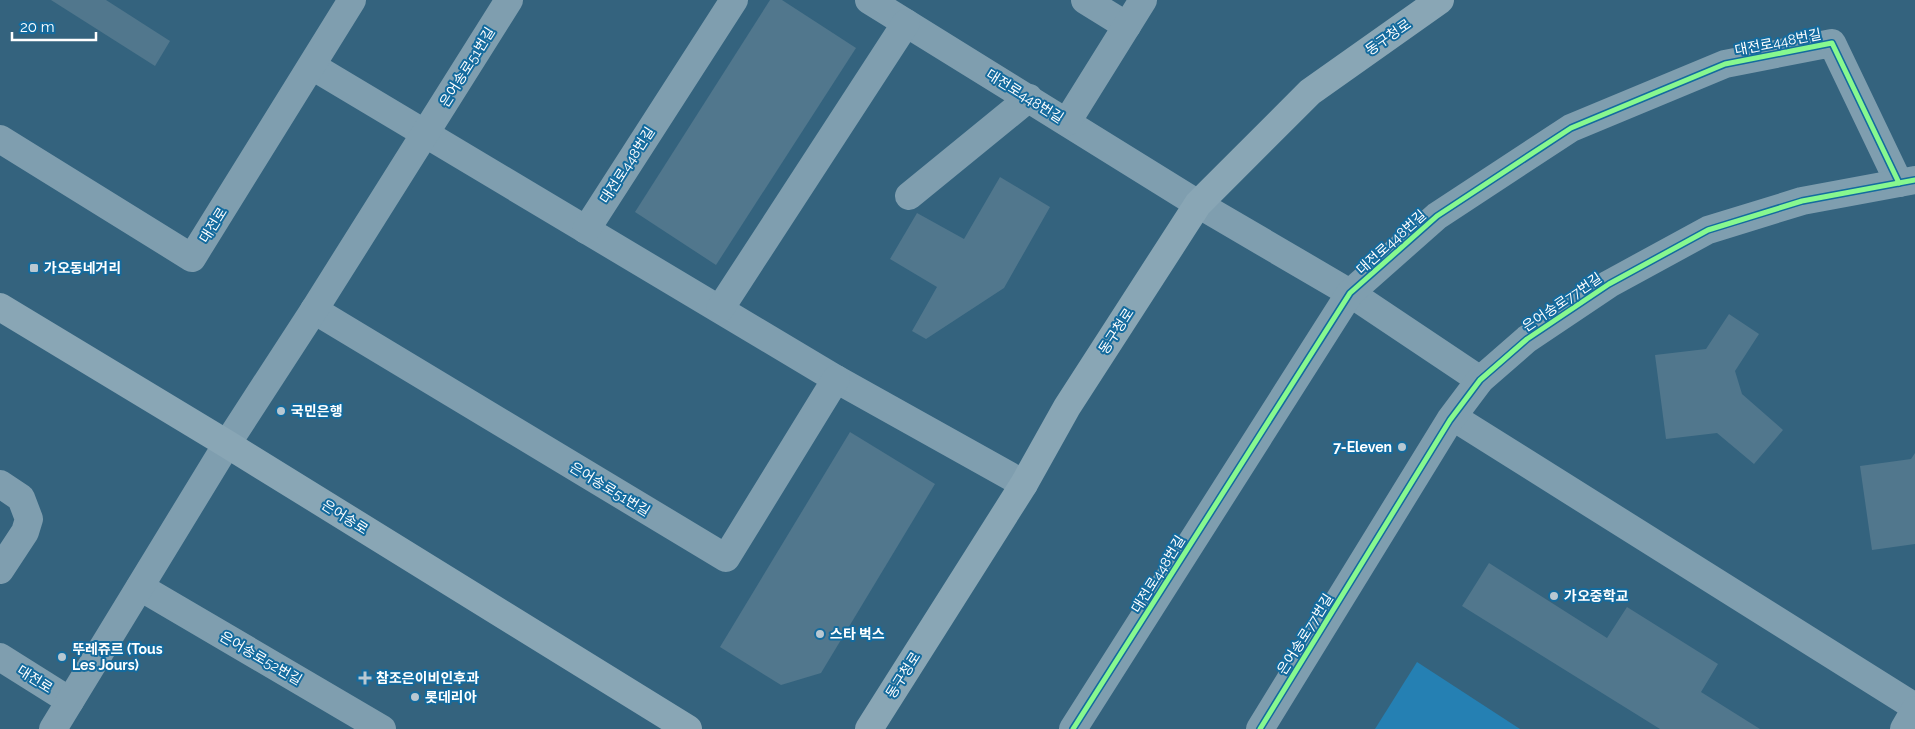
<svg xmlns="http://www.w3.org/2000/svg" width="1915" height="729" font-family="Raleway,'Noto Sans KR',sans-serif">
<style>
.grass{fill:#2580b3}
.building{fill:#51778d}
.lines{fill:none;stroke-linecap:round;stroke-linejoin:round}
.minor{stroke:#7f9eaf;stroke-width:28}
.major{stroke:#89a6b5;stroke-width:28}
.cycleway-casing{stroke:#146b9e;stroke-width:8}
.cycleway{stroke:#87f88f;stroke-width:5}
.poi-dot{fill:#b8c8d2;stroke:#146b9e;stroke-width:2}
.labels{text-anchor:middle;stroke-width:4;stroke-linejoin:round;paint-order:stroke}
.street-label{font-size:14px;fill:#fff;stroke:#146b9e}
.poi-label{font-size:14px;font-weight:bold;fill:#fff;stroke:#146b9e;text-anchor:start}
</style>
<rect width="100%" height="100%" fill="#34637e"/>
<!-- grass -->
<path class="grass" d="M1417,662l103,67h-145z"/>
<!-- building -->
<g class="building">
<path d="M51,0h55l64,41 -15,25z"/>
<path d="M770,0h12l74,48 -140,217 -81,-53z"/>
<path d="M1000,177l50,30 -46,81 -78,51 -14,-8 25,-44 -47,-28 27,-46 47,26z"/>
<path d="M1729,314l30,20 -24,37 7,23 41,36 -29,34 -37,-31 -51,6 -11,-84 51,-6z"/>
<path d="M850,432l85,52 -114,189 -40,12 -61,-38z"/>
<path d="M1915,453v91l-43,6 -12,-84 51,-7z"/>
<path d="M1489,563l118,75 20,-31 91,57 -17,28 59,37h-100l-198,-123z"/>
</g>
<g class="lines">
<!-- minor -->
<g class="minor">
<path d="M869,0l329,204 152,89 130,87"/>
<path d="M1085,0l42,26"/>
<path d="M312,66l524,313 188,105"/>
<path d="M1067,122l76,-122"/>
<path d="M0,139l192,119 160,-258"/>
<path d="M909,196l120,-98"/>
<path d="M586,230l148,-230"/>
<path d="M720,309l186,-286"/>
<path d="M314,310l412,248 110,-179"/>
<path d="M1453,417l462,290"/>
<path d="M0,484l21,14 8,21 -4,13 -25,38"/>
<path d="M140,587l242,142"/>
<path d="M0,657l70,44"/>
<path d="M53,729l174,-285 87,-134 195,-310"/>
<path d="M1073,729l277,-436 87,-77 134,-88 154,-64 107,-21 67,140"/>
<path d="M1260,729l190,-309 30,-40 47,-41 82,-55 99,-54 94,-29 113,-21"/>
<path d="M1904,729l11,-19"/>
</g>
<!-- major -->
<g class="major">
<path d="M0,307l227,137 461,285"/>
<path d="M869,729l155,-245 43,-77 131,-203 112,-112 130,-92"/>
</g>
<!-- cycleway casing -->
<g class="cycleway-casing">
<g id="cycleway">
<path d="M1073,729l277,-436 87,-77 134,-88 154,-64 107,-21 67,140"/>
<path d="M1260,729l190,-309 30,-40 47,-41 82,-55 99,-54 94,-29 113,-21"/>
</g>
</g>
<!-- cycleway -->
<use href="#cycleway" class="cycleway"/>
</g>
<!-- markers -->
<g class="poi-dot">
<rect x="29" y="263" width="10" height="10" rx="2.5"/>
<circle cx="281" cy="411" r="5"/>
<circle cx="1402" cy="447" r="5"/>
<circle cx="1554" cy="596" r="5"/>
<circle cx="820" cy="634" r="5"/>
<circle cx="62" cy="657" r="5"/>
<path d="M362.5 670.5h5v5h5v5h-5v5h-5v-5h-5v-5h5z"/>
<circle cx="415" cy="697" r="5"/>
</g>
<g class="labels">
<!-- street labels -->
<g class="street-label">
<text transform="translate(1388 37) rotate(-35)" y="5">동구청로</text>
<text transform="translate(1778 42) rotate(-11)" y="5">대전로448번길</text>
<text transform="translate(467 67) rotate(-58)" y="5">은어송로51번길</text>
<text transform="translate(1025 96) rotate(32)" y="5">대전로448번길</text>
<text transform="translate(627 165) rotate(-57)" y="5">대전로448번길</text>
<text transform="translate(213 225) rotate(-58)" y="5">대전로</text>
<text transform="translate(1391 242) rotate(-42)" y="5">대전로448번길</text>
<text transform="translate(1562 302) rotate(-34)" y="5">은어송로77번길</text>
<text transform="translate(1116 331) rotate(-57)" y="5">동구청로</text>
<text transform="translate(610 489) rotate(31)" y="5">은어송로51번길</text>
<text transform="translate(345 517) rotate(32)" y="5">은어송로</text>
<text transform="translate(1158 574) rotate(-58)" y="5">대전로448번길</text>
<text transform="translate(1305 634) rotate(-58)" y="5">은어송로77번길</text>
<text transform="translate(261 658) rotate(30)" y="5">은어송로52번길</text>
<text transform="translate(903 675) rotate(-58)" y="5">동구청로</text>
<text transform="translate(35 679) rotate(32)" y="5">대전로</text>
</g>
<!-- poi labels -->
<g class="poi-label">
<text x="44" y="273">가오동네거리</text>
<text x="291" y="416">국민은행</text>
<text x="1392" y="452" text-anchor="end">7-Eleven</text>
<text x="1564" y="601">가오중학교</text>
<text x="830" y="639">스타 벅스</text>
<text x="72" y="654">뚜레쥬르 (Tous<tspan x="72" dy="16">Les Jours)</tspan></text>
<text x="376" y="683">참조은이비인후과</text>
<text x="425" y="702">롯데리아</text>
</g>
</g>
<!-- scale -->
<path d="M12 32v8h84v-8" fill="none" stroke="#ffffff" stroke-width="2.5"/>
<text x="20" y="32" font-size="15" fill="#ffffff" stroke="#146b9e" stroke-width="4" paint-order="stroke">20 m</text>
</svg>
